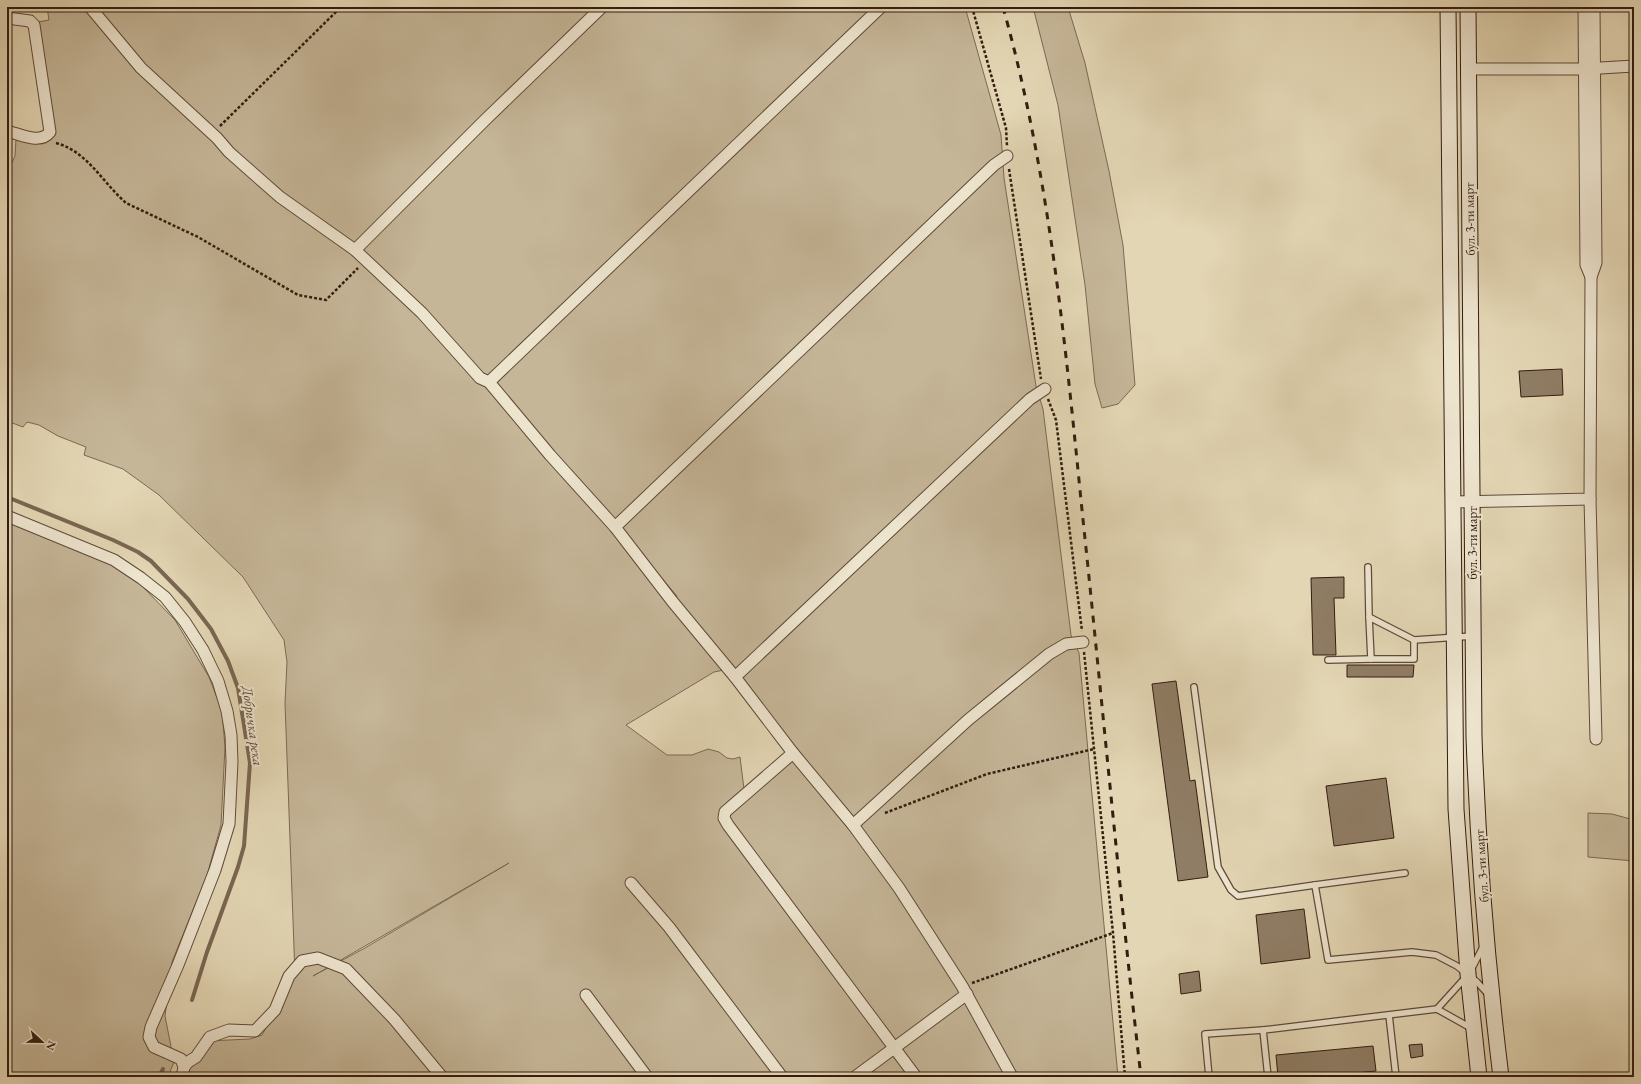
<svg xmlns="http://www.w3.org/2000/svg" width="1641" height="1084" font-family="'EB Garamond',serif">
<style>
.green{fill:#c5b698;stroke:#7c6954;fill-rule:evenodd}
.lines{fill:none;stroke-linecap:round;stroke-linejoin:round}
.stream{stroke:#7a6651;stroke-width:4}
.building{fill:#8f7d65;stroke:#341c10}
.service-casing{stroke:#604a39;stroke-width:8}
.minor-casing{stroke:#604a39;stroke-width:13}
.secondary-casing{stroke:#341c10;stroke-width:17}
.path{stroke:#341c10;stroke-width:2.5;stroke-dasharray:3 2;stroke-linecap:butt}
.service{stroke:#ede4ce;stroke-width:5.5}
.minor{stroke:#ede4ce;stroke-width:11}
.secondary{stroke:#ede4ce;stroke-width:15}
.rail{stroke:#341c10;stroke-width:3;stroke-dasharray:7 7;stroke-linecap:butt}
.labels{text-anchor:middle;stroke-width:4;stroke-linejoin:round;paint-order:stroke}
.street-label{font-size:13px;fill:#341c10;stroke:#ede4ce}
.water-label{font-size:14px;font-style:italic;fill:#5d4736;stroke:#ede4ce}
</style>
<rect width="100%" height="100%" fill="#e3d6b4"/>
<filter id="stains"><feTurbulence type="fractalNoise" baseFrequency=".005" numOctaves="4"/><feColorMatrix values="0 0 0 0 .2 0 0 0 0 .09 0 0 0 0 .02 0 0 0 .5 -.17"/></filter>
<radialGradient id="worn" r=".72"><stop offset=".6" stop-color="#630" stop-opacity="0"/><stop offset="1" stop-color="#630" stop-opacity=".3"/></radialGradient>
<!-- green -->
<g class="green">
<path d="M47,7h38l52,62 213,181 70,67 64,67 118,136 65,79 8,1 2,-4 -182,-214 -8,-7h-2l-59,-64 -143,-118 -53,-46 -87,-84 -49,-56h871l36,128 3,43 32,208 7,23 28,226 8,18 39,424h-932l2,-13 20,-23 42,-2 12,-4 33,-60 -10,-272 2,-41 -3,-22 -41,-63 -84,-82 -36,-26 -39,-14 2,-8 -28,-11 -19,-11 -12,-3 -4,5 -16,-6v-248l8,-17 1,-17 30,4 7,-7 1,-7 -16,-107 11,-2zM724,670l64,81 -44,38 -4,-32 -7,2 -6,-1 -8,-6 -11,-3 -16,6h-25l-41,-30 88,-53zM509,863l-144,85 -52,28z"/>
<path d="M1033,7h35l17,56 24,108 14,74 12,140 -17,19 -16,4 -7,-24 -10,-99 -27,-180z"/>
<path d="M7,522l104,42 29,20 35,36 34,57 13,34 3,36 -4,78 -14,50 -35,87 -7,54 9,46 -6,15h-161z"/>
<path d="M1588,813l24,1 22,6v41l-46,-4z"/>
</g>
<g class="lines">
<!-- stream -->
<g class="stream">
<path d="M7,497l106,43 25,12 13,9 37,38 23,30 17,32 10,27 12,75 -6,83 -6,21 -31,85 -15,48"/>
<path d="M159,1077l4,-8"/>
</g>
</g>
<!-- building -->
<g class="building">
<path d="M1562,369l1,26 -42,2 -2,-26z"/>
<path d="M1344,577v21h-10l2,57h-23l-2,-77z"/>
<path d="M1347,665h67l-1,12h-66z"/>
<path d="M1176,681l14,100 5,-1 13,97 -30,4 -26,-197z"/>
<path d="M1386,778l8,60 -60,8 -8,-60z"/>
<path d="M1304,909l6,49 -49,6 -5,-49z"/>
<path d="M1199,971l2,20 -20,3 -2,-20z"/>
<path d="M1422,1044l1,12 -12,2 -2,-13z"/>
<path d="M1373,1046l3,25 -62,6h-36l-2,-22z"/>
</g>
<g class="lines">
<!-- service casing -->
<g class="service-casing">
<g id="service">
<path d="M1368,567l1,50 45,23 59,-4"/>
<path d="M1369,617l2,42h43v-19"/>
<path d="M1328,660l43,-1"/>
<path d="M1194,687l24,180 13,23 7,6 77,-11 13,75 84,-8 24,3 21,11 20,16 11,12"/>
<path d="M1315,885l90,-12"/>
<path d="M1472,968l11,-21"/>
<path d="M1437,1009l28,-31"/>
<path d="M1389,1015l7,62"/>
<path d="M1209,1077l-4,-43 58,-4"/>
<path d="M1268,1077l-5,-47 174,-21 34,19"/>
</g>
</g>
<!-- minor casing -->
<g class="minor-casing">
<g id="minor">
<path d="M90,7l51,61 76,70 12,14 51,45 75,53 67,63 58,65 9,4 61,73 65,72 57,74 63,76 58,76 60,72 46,63 63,98 50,91"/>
<path d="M1584,7l2,258 5,12"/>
<path d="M7,18l23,3 4,4 16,107c-10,13 -30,2 -43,-1"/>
<path d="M1468,69h116l50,-3"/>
<path d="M355,250l130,-130 117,-113"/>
<path d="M489,382l392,-375"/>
<path d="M1590,499l6,240"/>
<path d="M1453,502l137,-3 1,-222 5,-14 -2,-256"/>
<path d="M7,516l107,44 27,18 24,19 20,25 18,28 15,31 9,30 4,24 1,27 -3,62 -14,46 -37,95 -27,62 -2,10 5,10 27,12 3,8 -2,10"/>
<path d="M615,527l379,-362 13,-9"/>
<path d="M735,677l295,-278 15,-10"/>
<path d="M793,753l-68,59 -1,6 4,7 188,252"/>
<path d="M853,825l115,-105 81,-66 17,-10 17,-2"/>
<path d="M631,883l38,44 113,150"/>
<path d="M586,995l61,82"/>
<path d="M184,1067l4,-5 8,-5 14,-20 19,-7 26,1 20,-21 14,-34 13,-15 16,-3 28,11 48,50 48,58"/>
<path d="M855,1077l112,-83"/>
</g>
</g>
<!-- secondary casing -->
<g class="secondary-casing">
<g id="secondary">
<path d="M1448,7l8,802 12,165 11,103"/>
<path d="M1468,7l6,730c4,114 13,227 27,340"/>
</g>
</g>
<!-- path -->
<g class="path">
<path d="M972,7l34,121 1,18"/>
<path d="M220,126l121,-119"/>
<path d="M56,143c31,8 47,40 70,60l72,34 100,58 28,5 32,-32"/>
<path d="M1009,169l32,210"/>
<path d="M1048,399l8,21 26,211"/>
<path d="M1084,652l29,281 12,144"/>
<path d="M885,813l102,-39 107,-25"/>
<path d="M972,983l141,-50"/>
</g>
<!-- service -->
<use href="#service" class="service"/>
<!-- minor -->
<use href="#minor" class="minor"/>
<!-- secondary -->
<use href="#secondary" class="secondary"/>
<!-- rail -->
<path class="rail" d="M1003,7c46,165 62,334 79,503 20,189 37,378 59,567"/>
</g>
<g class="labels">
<!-- street labels -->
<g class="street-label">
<text transform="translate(1469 219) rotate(-91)" y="5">бул. 3-ти март</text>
<text transform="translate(1472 543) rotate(-90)" y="5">бул. 3-ти март</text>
<text transform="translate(1481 866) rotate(-94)" y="5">бул. 3-ти март</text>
</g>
<!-- water labels -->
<g class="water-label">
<text transform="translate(253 726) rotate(82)" y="5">Добричка река</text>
</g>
</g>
<!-- margin -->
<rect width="1641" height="1084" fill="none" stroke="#e3d6b4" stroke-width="24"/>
<rect x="8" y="8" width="1625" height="1068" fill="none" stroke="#341c10" stroke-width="2"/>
<rect x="12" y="12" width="1617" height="1060" fill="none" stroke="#341c10"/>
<!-- north arrow -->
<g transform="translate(42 1042) rotate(112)" stroke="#ede4ce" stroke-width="3" paint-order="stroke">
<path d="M0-3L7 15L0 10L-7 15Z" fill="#341c10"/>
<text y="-6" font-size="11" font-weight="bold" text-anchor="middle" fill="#341c10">N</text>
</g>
<rect width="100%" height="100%" filter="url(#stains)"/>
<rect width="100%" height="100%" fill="url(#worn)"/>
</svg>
